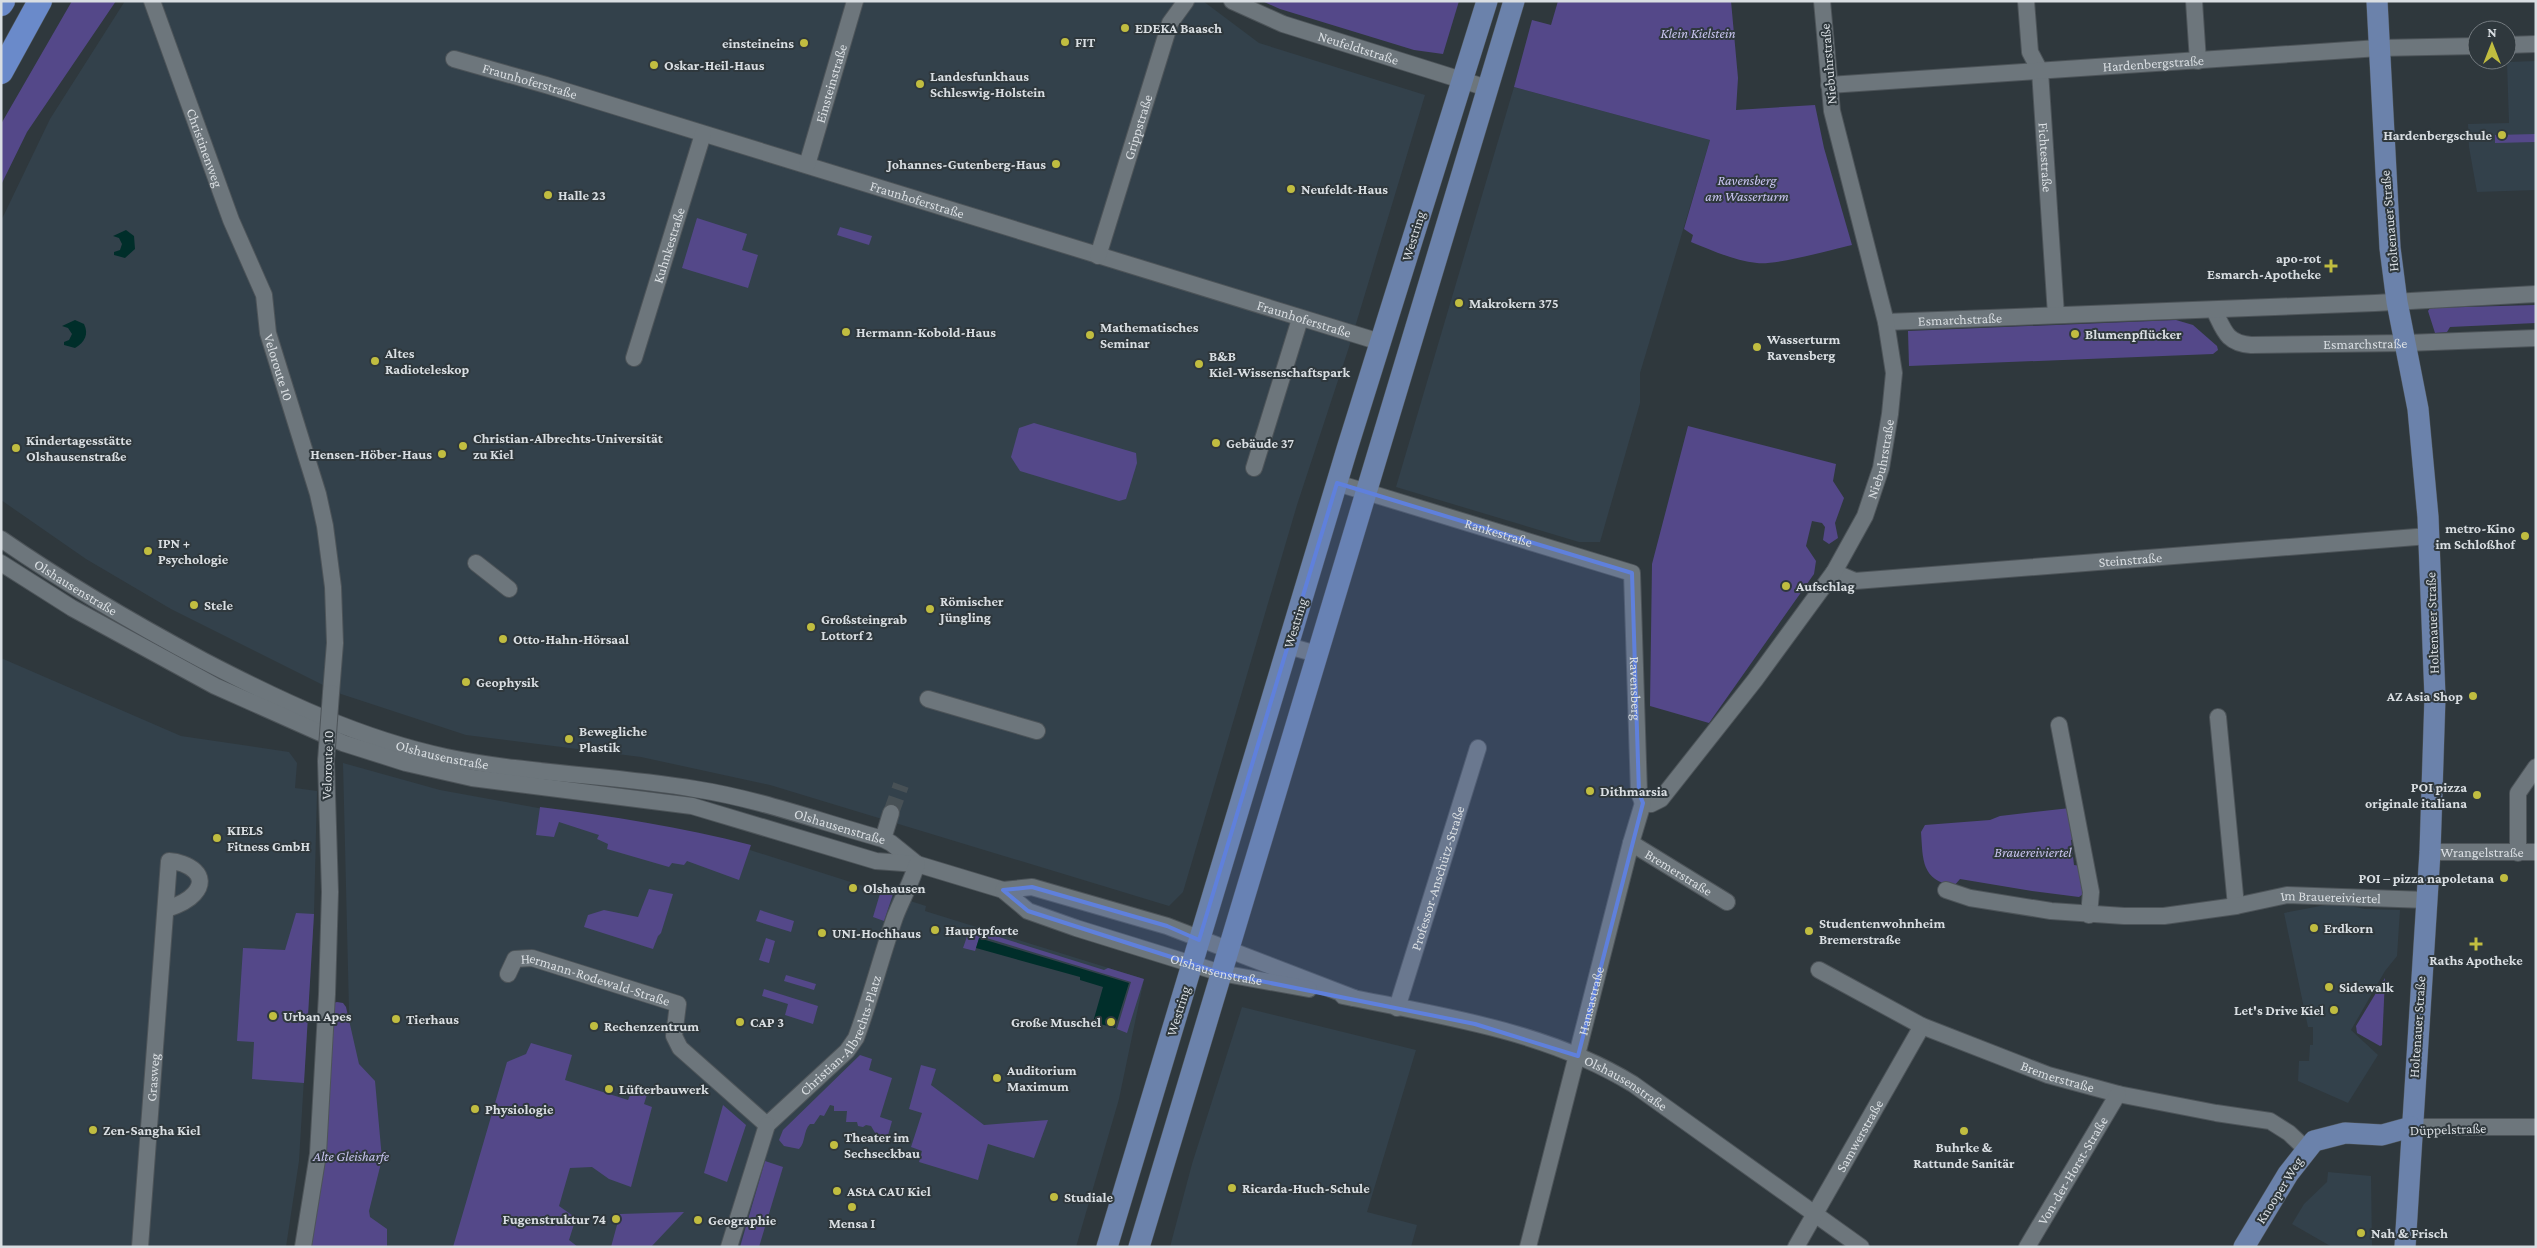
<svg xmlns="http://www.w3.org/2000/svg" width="2537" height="1248" font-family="'Crimson Pro',serif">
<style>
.built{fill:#33414b}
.green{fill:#544889}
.water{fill:#002e2a}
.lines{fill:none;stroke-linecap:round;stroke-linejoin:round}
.minor-tunnel{stroke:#485156;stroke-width:16;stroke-dasharray:16 8;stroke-linecap:butt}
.minor-casing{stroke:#4d5459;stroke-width:18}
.major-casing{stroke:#4d5459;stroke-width:22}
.highway-casing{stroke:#4d5459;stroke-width:25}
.minor{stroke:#6d767c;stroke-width:16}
.major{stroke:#6b82ab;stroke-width:21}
.highway{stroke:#6a8aca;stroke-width:24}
.minor-bridge-casing{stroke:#4d5459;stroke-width:18;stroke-linecap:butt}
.minor-bridge{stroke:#6d767c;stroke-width:16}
.marked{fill:#5f80dc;fill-opacity:0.2;stroke:#5f80dc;stroke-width:4;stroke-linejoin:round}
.poi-dot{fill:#c1bd40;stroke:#2f383d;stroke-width:2}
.labels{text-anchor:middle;stroke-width:4;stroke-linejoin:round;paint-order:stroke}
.poi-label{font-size:14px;font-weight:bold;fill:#d9dee2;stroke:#2f383d;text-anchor:start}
.park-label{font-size:14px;font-style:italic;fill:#c9c5f0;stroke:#2f383d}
.street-label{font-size:14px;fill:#d9dee2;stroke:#2f383d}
</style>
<rect width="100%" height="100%" fill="#2f383d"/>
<!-- built -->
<g class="built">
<path d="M125,1h1078l56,42 166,52 -76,252 -52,158 -114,387 -14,14 -399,-121 -129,-28 -175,-22 -125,-41 -170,-85 -85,-50 -85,-59v-279l49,-102z"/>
<path d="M2536,61v129l-59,2 -8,-45 -1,-23 41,-1 -2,-61z"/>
<path d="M1514,87l196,53 -70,233v30l-40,139h-21l-183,-55z"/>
<path d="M1,658l180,78 108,16 8,11 -2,25 22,3 -3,123 -15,247 -13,86h-285z"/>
<path d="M343,763l97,27 285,52 201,64 -1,5 219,68 -25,120 -43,148h-717l-5,-30z"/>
<path d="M2336,903l29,6 35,1 -3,46 -12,15 -34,59 27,25 -30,48 -50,-22 1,-20h10l1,-16h3v-18h-5l-24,-114z"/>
<path d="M1242,1007l174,43 -49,162 50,13 -6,22h-241l22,-83z"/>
<path d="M2328,1172l43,4 1,71h-40l-40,-23 12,-20 23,-22z"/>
</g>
<!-- green -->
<g class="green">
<path d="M72,1h44l-89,131 -26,53v-61z"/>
<path d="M1262,1h197l-16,53 -29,-4 -134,-41z"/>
<path d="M1558,1h173l7,77 -2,32 79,-5 9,43 28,97c-23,5 -73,20 -95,18 -22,-2 -46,-13 -66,-21l2,-7 -9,-6 26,-89 -196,-53 18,-67 19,5z"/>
<path d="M2536,134v8l-41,1v-8z"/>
<path d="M697,218l50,16 -5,16 16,5 -10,33 -66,-20z"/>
<path d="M840,227l32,9 -3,9 -32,-10z"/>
<path d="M2536,305v18l-86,4 -3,5 -12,1 -7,-22 2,-3z"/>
<path d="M2176,320l17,5 24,21 1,4 -5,4 -304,12 -1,-35z"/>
<path d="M1034,423l102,30 1,10 -11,36 -7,2 -99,-30 -9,-14 8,-29z"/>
<path d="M1688,426l148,38 -3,17 11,17 -9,25 3,15 -9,6 -6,-4 2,-13 -3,-4 -10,-2 -6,25 10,15 -2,13 -105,149 -59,-17 2,-142z"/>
<path d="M540,807c72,9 141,20 211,38l-12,35 -52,-19 -3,4 -12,-2 -3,4 -62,-18 1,-5 -11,-5 2,-4 -40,-13 -5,15 -18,-2z"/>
<path d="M2070,808l6,31 -5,1 3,25 8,1 1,28 -4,3 -47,-6 -72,-12 -6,7c-33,-6 -31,-26 -33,-54l4,-7 65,-5 10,-4z"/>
<path d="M882,887l12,4 -10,30 -11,-4z"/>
<path d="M649,889l24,5 -12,39 -3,3 -5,13 -69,-22 4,-12 16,-5 34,7z"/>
<path d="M760,910l34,11 -3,11 -35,-11z"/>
<path d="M296,913l18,1 -10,169 -52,-4 2,-37 -17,-1 6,-93 42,2z"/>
<path d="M970,928l134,42 4,-2 36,11 -17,54 -10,-4 14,-47 -151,-46 -5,15 -12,-3z"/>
<path d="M766,938l9,3 -6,22 -10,-3z"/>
<path d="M786,975l30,9 -2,6 -30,-9z"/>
<path d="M2385,978l-3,67 -2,1 -23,-13 -1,-7z"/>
<path d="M764,989l54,17 -5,18 -28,-9 3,-11 -26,-8z"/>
<path d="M337,1002l6,1 3,4 13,57 16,17 7,78 -13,52 1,6 17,12v18h-81l27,-244z"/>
<path d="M531,1043l41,12 -7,25 63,20 6,-14 15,2 -5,16 8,3 -21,80 -22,-8 -17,-12 -22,1 -11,38 17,12 -7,22 9,7h-125l54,-185 19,-8z"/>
<path d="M860,1055l12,4 -3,11 23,8 -12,39 12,4 -5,18 -10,-3 -6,-10 -5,-1 -3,2 -5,-1 -1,-4h-11l1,-11h-13v-5l-4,-1 -6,11 -4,-1 -6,9h-4c-7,7 -4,18 -11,25l-15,-3 -5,-6 4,-10z"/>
<path d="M921,1065l15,4 -5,16 53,40 64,-5 -14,38 -46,-14 -10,36 -59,-18 3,-11 -11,-4 11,-34 -13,-4z"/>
<path d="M723,1105l23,20 -19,57 -23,-9z"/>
<path d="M765,1161l18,6 -24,80h-19z"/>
<path d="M684,1212l-33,35h-40l9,-33z"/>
</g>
<!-- water -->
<g class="water">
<path d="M126,230l8,6 1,13 -10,9 -11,-3v-3l6,-2 2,-6 -3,-6 -6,-2z"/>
<path d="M75,320l9,4c5,10 1,18 -9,24l-11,-3v-3l5,-2 3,-6 -4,-6 -6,-2z"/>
<path d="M979,938l150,45 -14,45 -22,-6 10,-35 -23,-7v-3l-104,-29z"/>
</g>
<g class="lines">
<!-- minor-tunnel -->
<path class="minor-tunnel" d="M891,813l10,-28"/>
<!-- minor casing -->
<g class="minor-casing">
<g id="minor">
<path id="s1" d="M152,1l79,219 33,75 4,38 50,161 7,32 8,61 2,56 -4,50"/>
<path id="s2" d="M1232,1l51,23 204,64"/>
<path id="s3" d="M2026,1l4,51 10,19 16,244"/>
<path d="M2194,1l4,60"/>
<path d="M2507,45l29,-1"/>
<path id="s4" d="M454,59l92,26 834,257"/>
<path id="s5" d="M1829,85l550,-37 98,-2"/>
<path id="s6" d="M807,165l48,-164"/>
<path id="s7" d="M1098,256l72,-233 16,-22"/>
<path id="s8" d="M2214,310c10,20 12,33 37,35l156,-2 129,-5"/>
<path id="s9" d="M1886,322l489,-19 161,-9"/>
<path id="s10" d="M634,358l69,-224"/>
<path d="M1254,468l46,-149"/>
<path id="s11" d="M1337,483l295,90 7,220 4,10"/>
<path id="s12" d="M1,539c65,45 134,85 203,122 77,40 157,78 242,96 82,17 167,18 249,32 64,10 126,33 188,50l8,4 26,21"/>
<path d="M1,563l71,45 143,78 128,57 63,20 66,15 220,28 184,55 41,3 86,26 29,-3 135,39 187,72"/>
<path d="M476,563l33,26"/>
<path id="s13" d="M1834,572l21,9 574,-45"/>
<path d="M1288,646l29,8"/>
<path d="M928,699l109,32"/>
<path d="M2218,717l18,189"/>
<path d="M2059,725l32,167 -2,23"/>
<path id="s14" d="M1643,803l8,1 10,-5 94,-119 79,-108 31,-56 16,-48 9,-54 4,-41 -8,-51 -54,-211 -10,-110"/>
<path d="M883,839l8,-26"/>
<path id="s15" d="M1631,843l96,59"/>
<path id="s16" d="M2430,852h106"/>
<path d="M2518,853v-60l18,-26"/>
<path id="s17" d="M1003,890l25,21 48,17 145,45 88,16"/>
<path id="s18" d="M1946,890l24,8 81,13 73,5h40l72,-10 51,-11 139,5"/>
<path id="s19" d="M1819,970l103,56 126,49 70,19 98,19 54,8 19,12 17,16"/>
<path id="s20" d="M508,974l7,-15 17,-1 146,46 -4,32 6,12 87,77"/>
<path id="s21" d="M1343,996c98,20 204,35 290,88l228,163"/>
<path id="s22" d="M1397,1008l81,-260"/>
<path id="s23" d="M767,1125l80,-74 9,-13c15,-40 25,-81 39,-121 7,-18 16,-34 22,-53"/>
<path d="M2411,1127h125"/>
<path id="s24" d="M140,1247l29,-386c18,1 42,14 25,33 -7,8 -18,12 -27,15"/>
<path d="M303,1247l15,-93 9,-160 3,-102 -4,-131"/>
<path d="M729,1247l38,-122"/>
<path id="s25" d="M1528,1247l103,-404 12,-40"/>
<path id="s26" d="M1796,1247l126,-221"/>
<path id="s27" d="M2027,1247l91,-153"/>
</g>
</g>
<!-- major casing -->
<g class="major-casing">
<g id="major">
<path d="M2377,1l13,247 7,54 21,107 10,108 7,180 -5,155 -25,395"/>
<path d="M1107,1247l240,-798 140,-448"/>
<path d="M1139,1247l375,-1246"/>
<path d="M2244,1247l44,-73 26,-33 31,-8 37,2 29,-8"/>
</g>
</g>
<!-- highway casing -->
<g class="highway-casing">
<g id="highway">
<path d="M1,4l2,-3"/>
<path d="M1,72l39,-71"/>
</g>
</g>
<!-- minor -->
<use href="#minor" class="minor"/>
<!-- major -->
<use href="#major" class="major"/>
<!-- highway -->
<use href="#highway" class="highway"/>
<!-- minor-bridge casing -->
<g class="minor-bridge-casing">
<path id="minor-bridge" d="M326,761l5,-68"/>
</g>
<!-- minor-bridge -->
<use href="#minor-bridge" class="minor-bridge"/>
</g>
<!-- marked area -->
<path class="marked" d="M1337,483l295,90 7,220 4,10 -65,253 -103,-32 -254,-51 -193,-62 -25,-21 29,-3 135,39 32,14z"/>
<!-- markers -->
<g class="poi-dot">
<circle cx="1125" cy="28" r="5"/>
<circle cx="1065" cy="42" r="5"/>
<circle cx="804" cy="43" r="5"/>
<circle cx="654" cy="65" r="5"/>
<circle cx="920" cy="84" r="5"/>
<circle cx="2502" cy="135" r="5"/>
<circle cx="1056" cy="164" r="5"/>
<circle cx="1291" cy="189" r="5"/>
<circle cx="548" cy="195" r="5"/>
<path d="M2328.5 258.5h5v5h5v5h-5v5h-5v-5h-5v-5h5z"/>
<circle cx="1459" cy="303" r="5"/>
<circle cx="846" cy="332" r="5"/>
<circle cx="2075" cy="334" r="5"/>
<circle cx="1090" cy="335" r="5"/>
<circle cx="1757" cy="347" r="5"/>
<circle cx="375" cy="361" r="5"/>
<circle cx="1199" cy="364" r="5"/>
<circle cx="1216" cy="443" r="5"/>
<circle cx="463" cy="446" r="5"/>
<circle cx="16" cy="448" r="5"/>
<circle cx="442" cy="454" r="5"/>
<circle cx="2525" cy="536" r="5"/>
<circle cx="148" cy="551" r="5"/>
<circle cx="1786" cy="586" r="5"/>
<circle cx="194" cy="605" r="5"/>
<circle cx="930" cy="609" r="5"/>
<circle cx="811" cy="627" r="5"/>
<circle cx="503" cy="639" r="5"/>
<circle cx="466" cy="682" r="5"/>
<circle cx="2473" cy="696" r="5"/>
<circle cx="569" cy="739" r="5"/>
<circle cx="1590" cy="791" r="5"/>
<circle cx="2477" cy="795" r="5"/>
<circle cx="217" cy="838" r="5"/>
<circle cx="2504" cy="878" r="5"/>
<circle cx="853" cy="888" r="5"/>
<circle cx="2314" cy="928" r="5"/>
<circle cx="935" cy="930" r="5"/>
<circle cx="1809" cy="931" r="5"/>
<circle cx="822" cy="933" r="5"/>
<path d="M2473.5 936.5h5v5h5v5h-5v5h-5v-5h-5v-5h5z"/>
<circle cx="2329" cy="987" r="5"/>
<circle cx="2334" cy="1010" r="5"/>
<circle cx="273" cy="1016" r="5"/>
<circle cx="396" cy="1019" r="5"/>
<circle cx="740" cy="1022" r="5"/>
<circle cx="1111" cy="1022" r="5"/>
<circle cx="594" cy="1026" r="5"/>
<circle cx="997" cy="1078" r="5"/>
<circle cx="609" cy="1089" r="5"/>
<circle cx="475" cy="1109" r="5"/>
<circle cx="93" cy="1130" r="5"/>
<circle cx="1964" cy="1131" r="5"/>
<circle cx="834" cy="1145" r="5"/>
<circle cx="1232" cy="1188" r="5"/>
<circle cx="837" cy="1191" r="5"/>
<circle cx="1054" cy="1197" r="5"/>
<circle cx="852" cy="1207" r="5"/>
<circle cx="616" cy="1219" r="5"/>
<circle cx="698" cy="1220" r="5"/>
<circle cx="2361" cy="1233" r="5"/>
</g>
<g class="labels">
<!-- poi labels -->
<g class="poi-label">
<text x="1135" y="33">EDEKA Baasch</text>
<text x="1075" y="47">FIT</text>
<text x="794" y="48" text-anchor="end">einsteineins</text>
<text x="664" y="70">Oskar-Heil-Haus</text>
<text x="930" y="81">Landesfunkhaus<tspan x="930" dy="16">Schleswig-Holstein</tspan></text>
<text x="2492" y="140" text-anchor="end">Hardenbergschule</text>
<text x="1046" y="169" text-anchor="end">Johannes-Gutenberg-Haus</text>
<text x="1301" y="194">Neufeldt-Haus</text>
<text x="558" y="200">Halle 23</text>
<text x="2321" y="263" text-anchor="end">apo-rot<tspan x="2321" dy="16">Esmarch-Apotheke</tspan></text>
<text x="1469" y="308">Makrokern 375</text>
<text x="1100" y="332">Mathematisches<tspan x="1100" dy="16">Seminar</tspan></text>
<text x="856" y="337">Hermann-Kobold-Haus</text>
<text x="2085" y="339">Blumenpflücker</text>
<text x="1767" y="344">Wasserturm<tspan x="1767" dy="16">Ravensberg</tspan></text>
<text x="385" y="358">Altes<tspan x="385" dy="16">Radioteleskop</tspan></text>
<text x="1209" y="361">B&amp;B<tspan x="1209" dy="16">Kiel-Wissenschaftspark</tspan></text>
<text x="473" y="443">Christian-Albrechts-Universität<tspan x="473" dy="16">zu Kiel</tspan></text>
<text x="26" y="445">Kindertagesstätte<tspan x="26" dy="16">Olshausenstraße</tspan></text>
<text x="1226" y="448">Gebäude 37</text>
<text x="432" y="459" text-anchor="end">Hensen-Höber-Haus</text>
<text x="2515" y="533" text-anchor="end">metro-Kino<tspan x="2515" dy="16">im Schloßhof</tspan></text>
<text x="158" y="548">IPN +<tspan x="158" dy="16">Psychologie</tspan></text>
<text x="1796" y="591">Aufschlag</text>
<text x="940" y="606">Römischer<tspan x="940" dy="16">Jüngling</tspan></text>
<text x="204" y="610">Stele</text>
<text x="821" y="624">Großsteingrab<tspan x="821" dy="16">Lottorf 2</tspan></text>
<text x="513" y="644">Otto-Hahn-Hörsaal</text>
<text x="476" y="687">Geophysik</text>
<text x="2463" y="701" text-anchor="end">AZ Asia Shop</text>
<text x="579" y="736">Bewegliche<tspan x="579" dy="16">Plastik</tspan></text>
<text x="2467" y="792" text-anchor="end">POI pizza<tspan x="2467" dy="16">originale italiana</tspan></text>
<text x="1600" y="796">Dithmarsia</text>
<text x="227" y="835">KIELS<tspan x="227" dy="16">Fitness GmbH</tspan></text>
<text x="2494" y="883" text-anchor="end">POI – pizza napoletana</text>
<text x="863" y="893">Olshausen</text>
<text x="1819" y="928">Studentenwohnheim<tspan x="1819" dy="16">Bremerstraße</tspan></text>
<text x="2324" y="933">Erdkorn</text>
<text x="945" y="935">Hauptpforte</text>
<text x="832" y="938">UNI-Hochhaus</text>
<text x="2476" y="965" text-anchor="middle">Raths Apotheke</text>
<text x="2339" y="992">Sidewalk</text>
<text x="2324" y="1015" text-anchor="end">Let's Drive Kiel</text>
<text x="283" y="1021">Urban Apes</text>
<text x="406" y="1024">Tierhaus</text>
<text x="750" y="1027">CAP 3</text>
<text x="1101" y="1027" text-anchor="end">Große Muschel</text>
<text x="604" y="1031">Rechenzentrum</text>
<text x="1007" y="1075">Auditorium<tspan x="1007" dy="16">Maximum</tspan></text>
<text x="619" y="1094">Lüfterbauwerk</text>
<text x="485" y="1114">Physiologie</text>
<text x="103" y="1135">Zen-Sangha Kiel</text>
<text x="844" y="1142">Theater im<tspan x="844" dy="16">Sechseckbau</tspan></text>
<text x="1964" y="1152" text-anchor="middle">Buhrke &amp;<tspan x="1964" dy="16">Rattunde Sanitär</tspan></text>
<text x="1242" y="1193">Ricarda-Huch-Schule</text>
<text x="847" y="1196">AStA CAU Kiel</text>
<text x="1064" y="1202">Studiale</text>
<text x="606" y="1224" text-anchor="end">Fugenstruktur 74</text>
<text x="708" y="1225">Geographie</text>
<text x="852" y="1228" text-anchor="middle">Mensa I</text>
<text x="2371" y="1238">Nah &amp; Frisch</text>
</g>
<!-- park labels -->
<g class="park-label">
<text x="1698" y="38">Klein Kielstein</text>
<text x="1747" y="185">Ravensberg<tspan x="1747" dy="16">am Wasserturm</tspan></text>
<text x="2033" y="857">Brauereiviertel</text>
<text x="351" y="1161">Alte Gleisharfe</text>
</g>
<!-- street labels -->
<g class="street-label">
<text dy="5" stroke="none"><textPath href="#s2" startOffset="135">Neufeldtstraße</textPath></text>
<text transform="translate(1828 64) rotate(-95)" y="5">Niebuhrstraße</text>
<text dy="5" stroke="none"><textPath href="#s5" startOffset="325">Hardenbergstraße</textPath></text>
<text dy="5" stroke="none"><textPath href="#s4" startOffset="79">Fraunhoferstraße</textPath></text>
<text dy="5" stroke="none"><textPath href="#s6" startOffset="85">Einsteinstraße</textPath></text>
<text dy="5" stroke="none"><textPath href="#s7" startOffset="135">Grippstraße</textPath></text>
<text dy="5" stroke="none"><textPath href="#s1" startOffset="156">Christinenweg</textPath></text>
<text dy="5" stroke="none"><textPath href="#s3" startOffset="159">Fichtestraße</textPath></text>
<text dy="5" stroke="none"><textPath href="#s4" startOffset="484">Fraunhoferstraße</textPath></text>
<text transform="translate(2389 221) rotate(-95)" y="5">Holtenauer Straße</text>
<text transform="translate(1413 236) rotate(-73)" y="5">Westring</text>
<text dy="5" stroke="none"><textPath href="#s10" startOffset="118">Kuhnkestraße</textPath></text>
<text dy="5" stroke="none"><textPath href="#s4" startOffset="889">Fraunhoferstraße</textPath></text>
<text dy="5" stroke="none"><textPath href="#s9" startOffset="74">Esmarchstraße</textPath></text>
<text dy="5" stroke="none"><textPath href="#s8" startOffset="169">Esmarchstraße</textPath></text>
<text dy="5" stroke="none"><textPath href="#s1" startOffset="389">Veloroute 10</textPath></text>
<text dy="5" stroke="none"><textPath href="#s14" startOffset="428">Niebuhrstraße</textPath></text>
<text dy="5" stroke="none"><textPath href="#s11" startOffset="169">Rankestraße</textPath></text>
<text dy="5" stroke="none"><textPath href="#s13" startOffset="299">Steinstraße</textPath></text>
<text dy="5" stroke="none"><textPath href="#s12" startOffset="89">Olshausenstraße</textPath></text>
<text transform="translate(1295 623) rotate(-73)" y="5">Westring</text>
<text transform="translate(2432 623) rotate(-92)" y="5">Holtenauer Straße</text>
<text dy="5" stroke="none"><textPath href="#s11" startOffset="424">Ravensberg</textPath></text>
<text dy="5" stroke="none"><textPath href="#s12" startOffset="494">Olshausenstraße</textPath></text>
<text transform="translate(327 765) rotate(-88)" y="5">Veloroute 10</text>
<text dy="5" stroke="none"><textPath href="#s12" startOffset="899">Olshausenstraße</textPath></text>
<text dy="5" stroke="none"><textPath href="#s16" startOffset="52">Wrangelstraße</textPath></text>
<text dy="5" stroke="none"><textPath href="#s15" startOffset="56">Bremerstraße</textPath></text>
<text dy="5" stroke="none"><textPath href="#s22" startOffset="136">Professor-Anschütz-Straße</textPath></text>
<text dy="5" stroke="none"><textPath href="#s18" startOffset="389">Im Brauereiviertel</textPath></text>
<text dy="5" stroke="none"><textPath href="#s17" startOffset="230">Olshausenstraße</textPath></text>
<text dy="5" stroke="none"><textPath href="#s20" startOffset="100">Hermann-Rodewald-Straße</textPath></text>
<text dy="5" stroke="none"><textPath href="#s25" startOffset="254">Hansastraße</textPath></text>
<text transform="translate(1178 1011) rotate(-73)" y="5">Westring</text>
<text transform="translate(2417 1027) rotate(-86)" y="5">Holtenauer Straße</text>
<text dy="5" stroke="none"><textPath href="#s23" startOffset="119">Christian-Albrechts-Platz</textPath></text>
<text dy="5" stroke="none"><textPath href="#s19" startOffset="262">Bremerstraße</textPath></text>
<text dy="5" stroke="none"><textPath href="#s24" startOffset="170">Grasweg</textPath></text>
<text dy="5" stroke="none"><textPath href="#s21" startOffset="298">Olshausenstraße</textPath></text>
<text transform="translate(2448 1129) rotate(-2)" y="5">Düppelstraße</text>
<text dy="5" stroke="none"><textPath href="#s26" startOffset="128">Samwerstraße</textPath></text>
<text dy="5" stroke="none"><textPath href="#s27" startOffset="89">Von-der-Horst-Straße</textPath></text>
<text transform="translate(2279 1190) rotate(-58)" y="5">Knooper Weg</text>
</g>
</g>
<!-- border -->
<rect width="2537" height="1248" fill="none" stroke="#d9dee2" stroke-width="5"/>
<!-- north arrow -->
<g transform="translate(2492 45)"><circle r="24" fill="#2f383d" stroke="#737a7f"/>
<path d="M0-4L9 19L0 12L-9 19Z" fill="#c1bd40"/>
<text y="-8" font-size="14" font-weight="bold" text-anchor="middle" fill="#d9dee2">N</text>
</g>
</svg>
